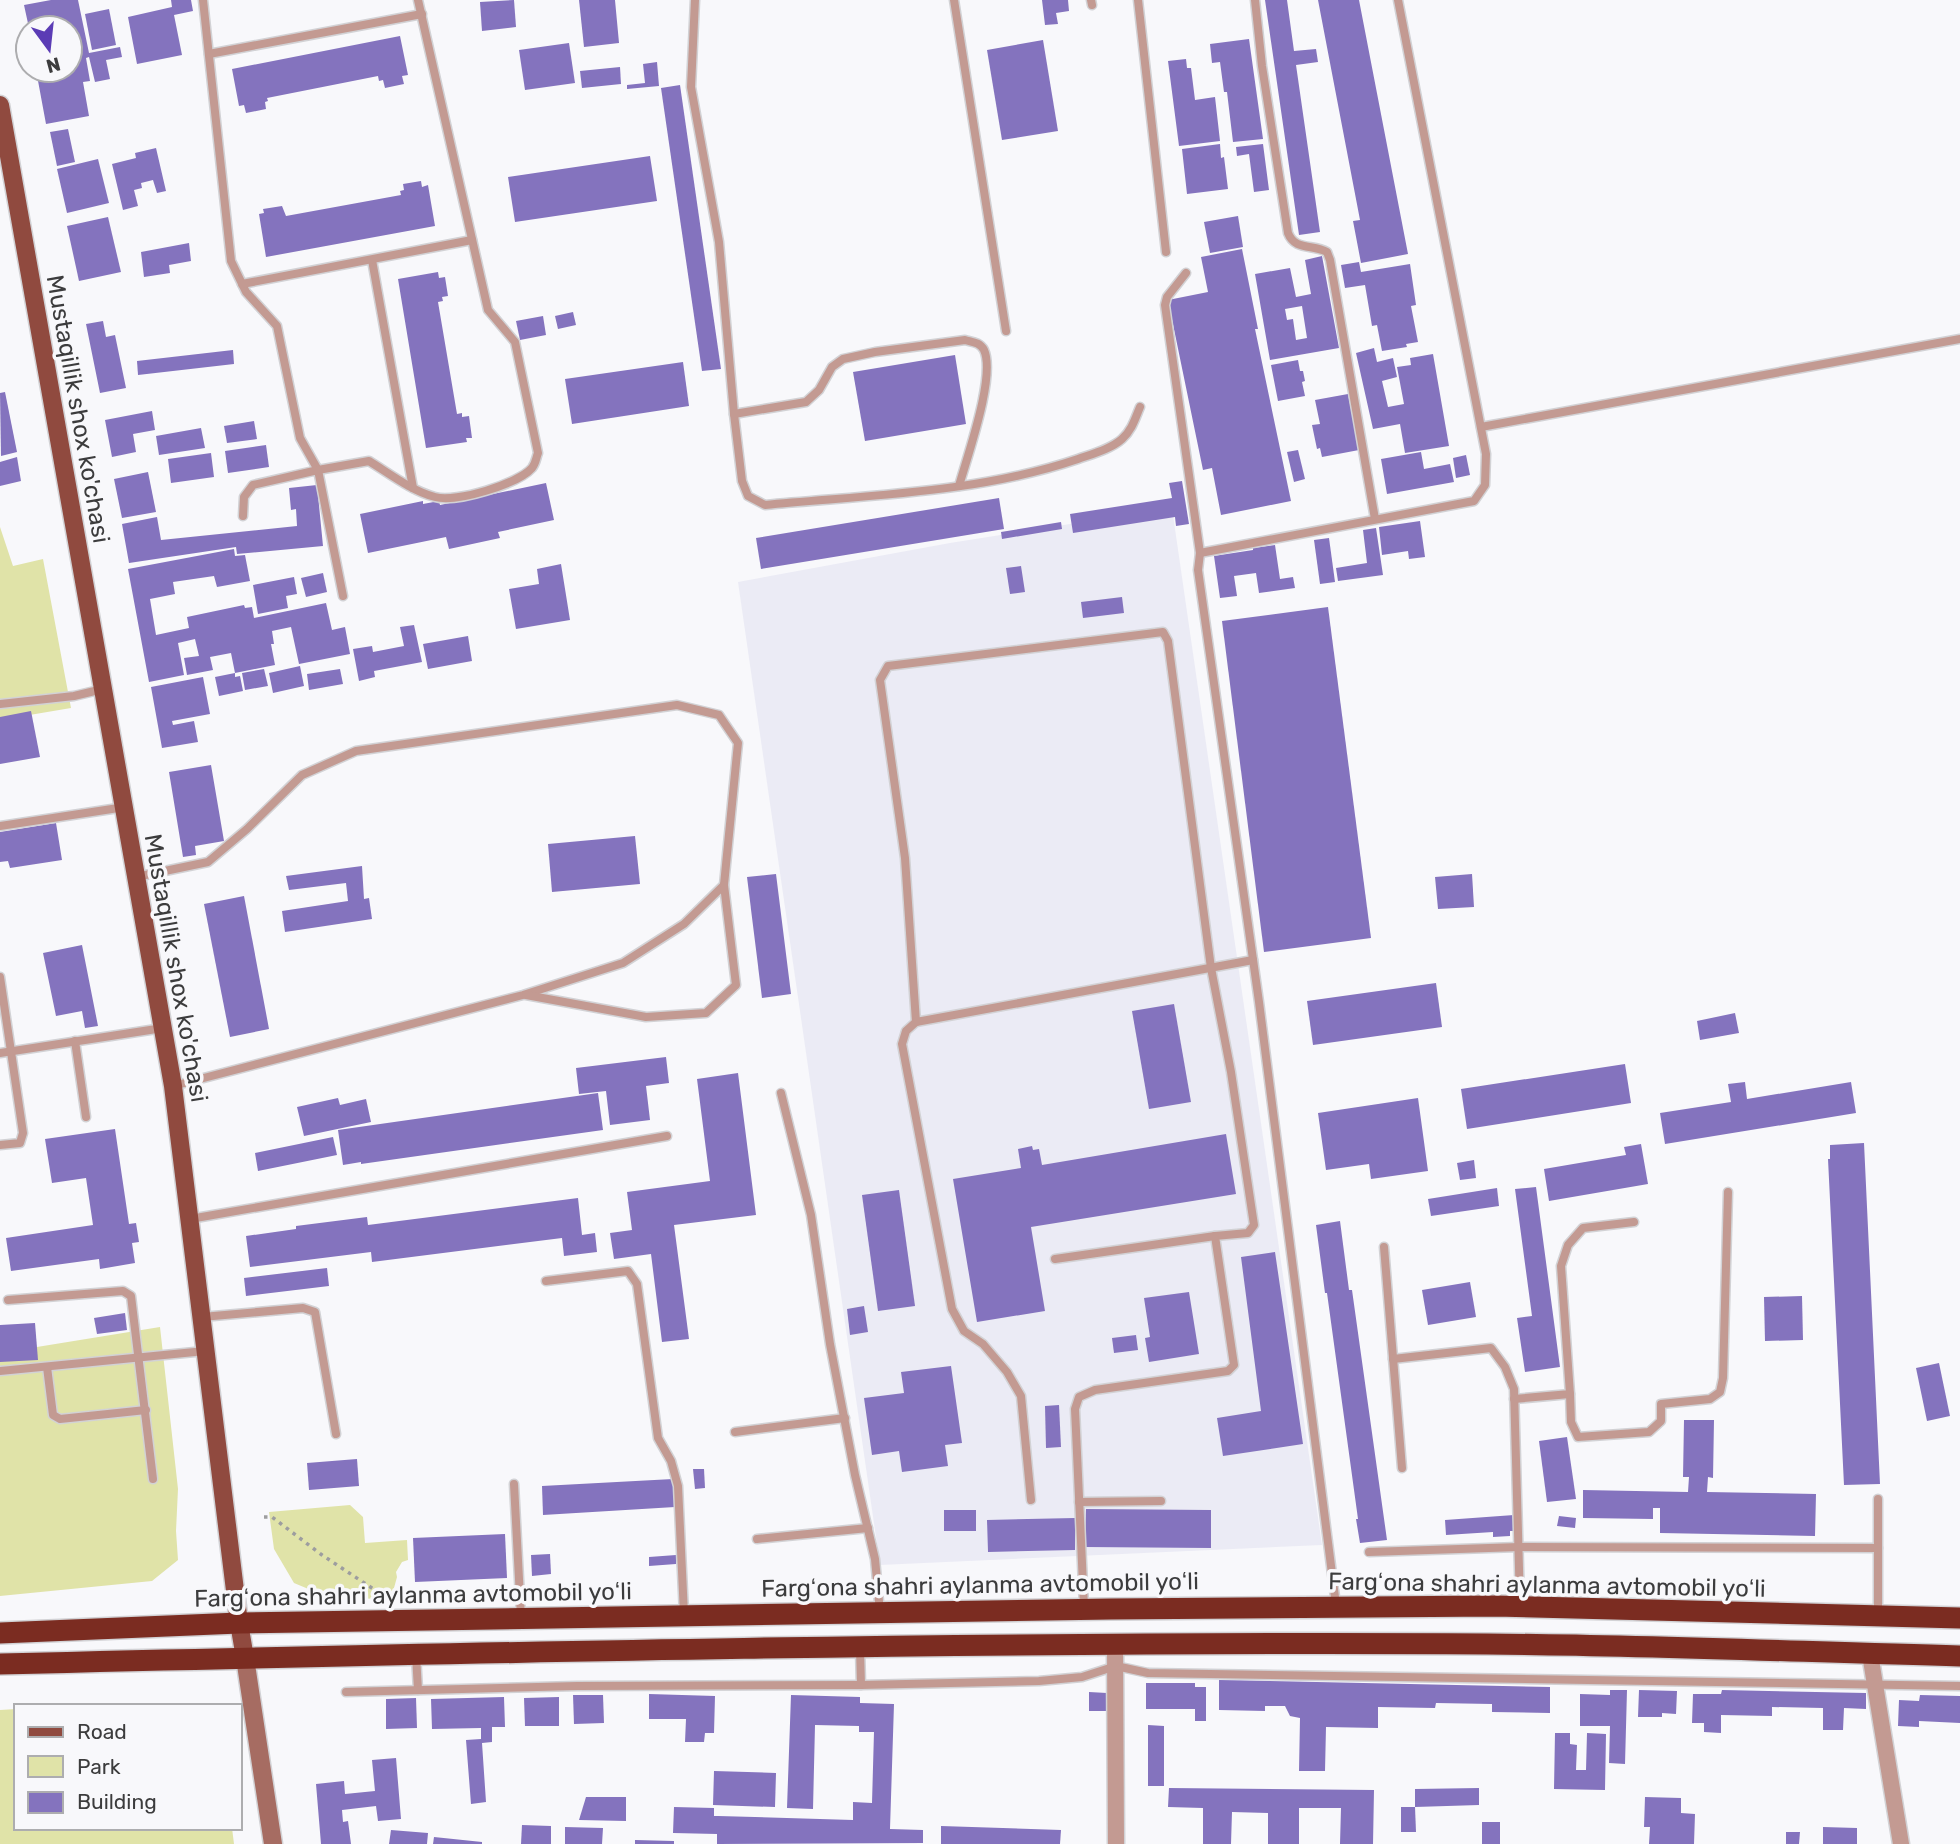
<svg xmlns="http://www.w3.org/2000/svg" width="1960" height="1844" font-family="Rubik,sans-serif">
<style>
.built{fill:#ebebf5}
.green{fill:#e0e3a8}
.building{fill:#8473be;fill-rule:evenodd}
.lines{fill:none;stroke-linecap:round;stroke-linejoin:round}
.lane-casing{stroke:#d2d2d5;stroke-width:11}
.street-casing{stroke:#d2d2d5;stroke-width:19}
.secondary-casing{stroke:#d2d2d5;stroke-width:21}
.primary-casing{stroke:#d2d2d5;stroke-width:21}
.highway-casing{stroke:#d2d2d5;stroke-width:24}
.path{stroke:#9d9d9f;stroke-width:3.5;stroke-dasharray:3.5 5;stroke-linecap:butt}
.lane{stroke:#c39a92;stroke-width:8}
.street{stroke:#c39a92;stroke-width:16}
.secondary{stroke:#a66c62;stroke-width:18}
.primary{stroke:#904a3f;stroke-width:18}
.highway{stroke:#7b2c21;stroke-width:21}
.labels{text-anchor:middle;stroke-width:7;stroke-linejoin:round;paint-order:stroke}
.street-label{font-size:24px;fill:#3c3c3d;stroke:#f8f8fb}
</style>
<rect width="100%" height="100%" fill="#f8f8fb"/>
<!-- built -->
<path class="built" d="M1172,508l150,1037 -442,20 -142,-983 212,-39z"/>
<!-- green -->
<g class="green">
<path d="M0,527l13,39 30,-7 28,149 -71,12z"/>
<path d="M160,1327l18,162 -2,42 2,29 -26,21 -152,15v-243z"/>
<path d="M350,1505l13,12 2,26 42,-3 1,20 -6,2 -6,10 1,5 -6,22 -61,-1 -36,-15 -20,-34 -5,-37z"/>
<path d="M16,1709v119h216l2,16h-234v-134z"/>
</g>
<!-- building -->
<g class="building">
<path d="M51,0h27l11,53 31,-6 2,10 -16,3 4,19 -15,3 -6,-25 -3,1 4,23 -7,1 6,34 -43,8 -10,-54h34v-42h-41l-5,-23z"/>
<path d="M171,0h20l2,11 -19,4 8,40 -45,9 -9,-47 44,-10z"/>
<path d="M514,0l2,27 -34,4 -2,-29z"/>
<path d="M579,0h36l4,43 -35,4z"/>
<path d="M1042,0h26l1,11 -13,2 2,11 -13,1z"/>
<path d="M1265,0h22l7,51 22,-2 2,13 -22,3 24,167 -21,3z"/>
<path d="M1318,0h41l49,254 -47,9 -8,-42 7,-1z"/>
<path d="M109,9l7,36 -24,5 -7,-36z"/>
<path d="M400,36l8,39 -6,1 2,8 -19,4 -2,-8 -4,1 -1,-5 -111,22 1,3 -3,1 1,7 -20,4 -2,-8 -5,1 -7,-37z"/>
<path d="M1249,39l14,100 -30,3 -6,-50h-3l-4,-30 -8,1 -2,-19z"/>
<path d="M1043,40l15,91 -56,9 -15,-90z"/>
<path d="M569,43l6,40 -50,7 -6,-40z"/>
<path d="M1186,59l1,9h4l4,32 20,-3 5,44 -41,5 -11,-85z"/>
<path d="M657,62l2,24 -32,3v-4l18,-2 -2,-19z"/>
<path d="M620,67l1,17 -39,4 -2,-17z"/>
<path d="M680,85l41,284 -19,2 -41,-283z"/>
<path d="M68,129l7,33 -18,4 -7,-34z"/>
<path d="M1220,144l1,14 3,-1 4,32 -41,5 -5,-45z"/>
<path d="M1263,144l6,46 -15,2 -5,-38 -12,2 -1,-9z"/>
<path d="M156,148l10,43 -9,2 -4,-13 -12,3 1,5 -8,2 4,16 -15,4 -11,-46 24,-6 -1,-5z"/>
<path d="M650,156l7,45 -142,21 -7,-45z"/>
<path d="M98,159l11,44 -42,10 -10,-44z"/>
<path d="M421,181l1,6 6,-2 7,41 -169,31 -7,-43 5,-1 -1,-4 19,-3 4,10 115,-21 -1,-4 4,-1 -1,-6z"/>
<path d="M1238,216l5,31 -33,6 -6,-31z"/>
<path d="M108,217l13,55 -42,9 -12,-55z"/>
<path d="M189,243l2,18 -22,4 1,8 -26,4 -3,-25z"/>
<path d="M1242,249l16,80h-3l36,172 -70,14 -9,-47 -9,2 -35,-170 40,-8 -7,-35z"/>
<path d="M1322,256l17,92 -69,12 -15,-86 35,-6 6,29 15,-3 -6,-34zM1302,306l5,32 -11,2 -3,-21 -6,1 -2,-11z"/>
<path d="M1359,262l2,10 49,-8 6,41 -5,1 7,36 -12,2 1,3 -25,4 -5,-26 -5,1 -7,-41 -20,3 -4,-23z"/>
<path d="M438,272l1,6 6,-1 3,19 -6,1 1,4 -5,1 19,112 5,-1v4l7,-1 3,22h-6l1,4 -41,6 -28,-169z"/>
<path d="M573,312l3,13 -18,4 -3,-13z"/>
<path d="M543,316l3,19 -26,5 -4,-19z"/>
<path d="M103,321l3,16 9,-2 11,53 -26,5 -14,-69z"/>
<path d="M1374,348l3,14 16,-4 4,19 -15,4 6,26 16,-3 -7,-37 14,-2 -1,-7 23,-4 16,92 -44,7 -5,-29 -27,5 -17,-76z"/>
<path d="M233,350l1,14 -96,11 -1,-14z"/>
<path d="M955,355l11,69 -101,17 -12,-69z"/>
<path d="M1298,360l2,11h3l2,10 -3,1 3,14 -27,5 -7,-36z"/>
<path d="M683,362l6,44 -117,18 -7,-45z"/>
<path d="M5,392l12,60 -16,4 -1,-63z"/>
<path d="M1348,394l11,56 -37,7 -2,-9 -3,1 -5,-24 8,-1 -5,-24z"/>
<path d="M152,411l3,19 -22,4 3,18 -24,5 -7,-37z"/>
<path d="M254,421l3,18 -30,4 -3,-17z"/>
<path d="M201,428l4,20 -46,7 -3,-19z"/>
<path d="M266,445l3,22 -41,6 -3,-22z"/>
<path d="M1298,450l7,29 -11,3 -7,-30z"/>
<path d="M1421,452l3,17 26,-5 4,18 -67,12 -6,-35z"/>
<path d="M211,453l3,24 -43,6 -3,-24z"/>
<path d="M1466,455l4,20 -14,3 -3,-20z"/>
<path d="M17,457l4,24 -21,5v-24z"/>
<path d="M148,472l8,40 -34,6 -8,-39z"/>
<path d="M1182,481l7,43 -13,2 -1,-9 -102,16 -3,-19 102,-16 -3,-15z"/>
<path d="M546,483l8,37 -56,12 2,6 -51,11 -3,-12 -78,16 -8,-39 63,-13v3l16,-3 1,4z"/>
<path d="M317,485l6,61 -86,8 -1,-7 -107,16 -7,-39 35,-7 4,23 136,-14 -1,-17 -5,1 -2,-22z"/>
<path d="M999,498l5,31 -243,40 -5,-31z"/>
<path d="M1420,521l5,36 -16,2 -1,-8 -26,4 -3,-28z"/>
<path d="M1061,522l1,7 -60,10 -1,-7z"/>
<path d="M1376,528l7,47 -45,6 -2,-13 31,-5 -4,-33z"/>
<path d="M1329,538l6,44 -15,2 -6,-44z"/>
<path d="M1275,545l5,34 13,-2 2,11 -36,5 -3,-20 -22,3 3,20 -17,2 -6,-42 39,-6v-2z"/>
<path d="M234,549l1,7 10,-1 5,26 -33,6 -3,-11 -41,6 2,12 -25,5 6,36 33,-7 -2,-11 57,-12 1,3 7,-1 2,11 72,-15 6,27 13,-3 5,27 -51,10 -8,-37 -19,4 2,13h-3l4,21 -40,8 -4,-20 -21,4 3,13 -26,5 -3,-17 15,-2 -4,-17 -17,4 6,32 -35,7 -21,-113z"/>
<path d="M561,564l9,56 -54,9 -7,-40 30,-5 -2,-15z"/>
<path d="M1021,566l4,26 -15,2 -4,-26z"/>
<path d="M323,573l4,19 -21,5 -5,-19z"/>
<path d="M294,577l3,17 -11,2 2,12 -30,6 -5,-29z"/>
<path d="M1122,597l2,16 -41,5 -2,-16z"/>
<path d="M1328,607l43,331 -107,14 -42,-331z"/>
<path d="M414,625l8,37 -48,9 1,6 -16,4 -6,-32 19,-3 1,6 31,-6 -4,-19z"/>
<path d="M468,636l4,25 -44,8 -5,-25z"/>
<path d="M300,666l4,20 -31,7 -4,-20z"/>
<path d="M264,669l4,17 -23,4 -3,-17z"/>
<path d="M340,669l3,15 -34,6 -2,-16z"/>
<path d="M235,673v4l5,-1 3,15 -24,5 -4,-19z"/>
<path d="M203,677l7,37 -38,7 1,4 21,-4 4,21 -36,6 -11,-61z"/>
<path d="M31,711l9,46 -40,7v-47z"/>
<path d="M211,765l13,76 -29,5 1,9 -13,2 -14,-85z"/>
<path d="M56,823l6,37 -52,8 -2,-7 -8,1v-30z"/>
<path d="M635,836l5,48 -88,8 -4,-48z"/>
<path d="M362,866l2,33 5,-1 3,21 -87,13 -3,-21 66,-10 -2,-18 -57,7 -3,-14z"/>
<path d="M776,874l15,120 -29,4 -15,-121z"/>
<path d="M1472,874l2,33 -36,2 -3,-32z"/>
<path d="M244,896l25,133 -39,8 -26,-133z"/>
<path d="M82,945l16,81 -13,2 -3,-17 -26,5 -13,-63z"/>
<path d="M1436,983l6,44 -129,18 -6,-44z"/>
<path d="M1174,1004l17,98 -42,7 -17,-98z"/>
<path d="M1735,1013l4,20 -39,7 -3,-19z"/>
<path d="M666,1057l3,26 -23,3 4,34 -40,5 -4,-34 -27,3 -3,-26z"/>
<path d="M1625,1064l6,39 -164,26 -6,-40z"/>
<path d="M738,1073l18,142 -82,10 15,114 -27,3 -11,-88 -37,5 -4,-26 22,-3 -5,-38 83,-11 -13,-102z"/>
<path d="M1745,1082l2,17 104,-17 5,31 -191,31 -5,-31 71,-11 -3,-18z"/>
<path d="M598,1093l5,37 -242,34v-2l-18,3 -5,-35z"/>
<path d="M338,1098l2,7 26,-6 5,23 -67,14 -7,-29z"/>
<path d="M1418,1098l10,73 -57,8 -2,-15 -43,6 -8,-57z"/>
<path d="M115,1129l14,95 7,-1 3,19 -7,1 3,20 -35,6 -1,-10 -88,12 -5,-33 87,-13 -7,-47 -34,5 -7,-44z"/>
<path d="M1226,1134l10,60 -205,33 14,84 -68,11 -24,-143 68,-11 -3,-19 14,-3 1,4 6,-1 3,16z"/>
<path d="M333,1137l4,18 -79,16 -3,-18z"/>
<path d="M1864,1143l16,341 -36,1 -16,-326h2v-14z"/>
<path d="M1641,1144l7,40 -99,17 -5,-32 82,-14 -2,-8z"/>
<path d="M1474,1160l2,18 -16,2 -3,-17z"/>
<path d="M1536,1187l24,180 -35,5 -8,-54 15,-2 -17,-127z"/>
<path d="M1497,1188l2,18 -68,10 -3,-17z"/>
<path d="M899,1190l16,116 -37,5 -16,-116z"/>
<path d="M578,1198l4,37 13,-2 2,19 -33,4 -2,-18 -190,24 -1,-10 -121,15 -4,-31 50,-7v-3l71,-9 1,8z"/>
<path d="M1340,1221l9,69h3l35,250 -27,3 -4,-24h2l-31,-226h-2l-9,-68z"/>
<path d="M1275,1252l28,192 -80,12 -6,-38 44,-7 -20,-154z"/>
<path d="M327,1268l2,18 -83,10 -2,-18z"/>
<path d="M1470,1282l6,35 -48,8 -6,-35z"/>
<path d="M1189,1292l10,62 -50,8 -4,-24 5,-1 -6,-39z"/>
<path d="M1802,1296l1,44 -38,1 -1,-44z"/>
<path d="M864,1306l4,26 -18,3 -3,-26z"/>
<path d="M125,1313l2,17 -30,4 -3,-16z"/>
<path d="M35,1323l3,37 -38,2v-37z"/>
<path d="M1136,1335l2,15 -24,3 -2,-15z"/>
<path d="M1939,1363l11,53 -23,5 -11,-53z"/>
<path d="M951,1366l11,77 -17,2 3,21 -46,6 -3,-21 -27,4 -8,-57 40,-5 -3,-21z"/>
<path d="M1059,1405l2,42 -15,1 -1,-42z"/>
<path d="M1684,1420h30l-1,58 -5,-1 -1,15 109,2 -1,42 -155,-3v-25h-7v11l-70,-1v-28l105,2 1,-15h-6z"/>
<path d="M1567,1437l9,62 -29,3 -8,-61z"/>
<path d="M357,1459l2,27 -50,4 -2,-27z"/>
<path d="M693,1469h11l1,19 -10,1z"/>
<path d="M673,1479l2,28 -132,8 -1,-29z"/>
<path d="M1086,1509l125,1v38l-126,-1z"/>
<rect x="944" y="1510" width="32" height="21"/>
<path d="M1514,1515l1,16h-5v5l-17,1v-5l-47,3 -1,-15z"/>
<path d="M1559,1516l17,2 -1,10 -18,-2z"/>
<path d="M1075,1518v32l-87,2 -1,-32z"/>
<path d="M505,1534l2,44 -92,4 -2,-44z"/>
<path d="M550,1554l1,20 -19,2 -1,-21z"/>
<path d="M676,1555v9l-27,2v-9z"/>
<path d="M1219,1680l331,7v26l-58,-1v-8l-56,-1 -1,5 -57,-1v21l-52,-1 -1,44h-26l1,-53 -10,-2 -5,-10h-20v5l-46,-1z"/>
<path d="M1146,1683h49v4h11v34h-11v-12h-49z"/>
<path d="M1610,1690h17l-2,74 -16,-1 1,-37h-30v-32l30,1z"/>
<path d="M1639,1690l38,1 -1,23 -14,-1v4h-24z"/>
<path d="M1722,1690l144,3v16l-22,-1 -1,22h-20v-22l-51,-1v9l-51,-1v18l-17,-1v-9h-12l1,-29h28z"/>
<path d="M1089,1692l18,1 -1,18h-17z"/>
<path d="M649,1694l66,2 -1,37h-9l-1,9h-19l1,-23h-37z"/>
<path d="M573,1695h30l1,28 -30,1z"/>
<path d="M791,1695l69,2v6l34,1 -4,125 33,1v13l-206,1v-10l-44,-1 1,-26 40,1v8h4l135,4v-18l19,1 2,-71h-15v-6l-44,-1 -2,84 -26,-1z"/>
<path d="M1920,1695l40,1v27l-41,-2v6l-21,-1 1,-26 20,1z"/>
<path d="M504,1697l1,30h-13v15l-10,1 4,59 -15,2 -5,-64 15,-1v-11l-49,1 -1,-30z"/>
<path d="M559,1697v29h-34l-1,-28z"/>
<path d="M416,1698l1,30 -31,1v-30z"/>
<path d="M1148,1725l16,1v60h-16z"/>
<path d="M1555,1733h15v11l7,1 -1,25h10l1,-37 19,1 -1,56 -51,-1z"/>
<path d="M396,1758l5,61 -23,2 -2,-15 -34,4 1,12 5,-1 3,23h-30l-5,-60 28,-3 1,13 30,-3 -3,-31z"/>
<path d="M714,1771l62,2 -1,34 -62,-2z"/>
<path d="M1169,1788l205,2 -1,54h-33l1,-36h-42v36h-31v-31l-36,-1 -1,32h-28v-36l-35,-1z"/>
<path d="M1479,1788v17l-64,2v-18z"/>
<path d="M586,1797h40v24l-47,-1z"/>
<path d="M1645,1797l36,1v15l14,1 -1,30h-45l1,-17h-6z"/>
<path d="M1401,1807h14l1,25h-15z"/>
<rect x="1482" y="1822" width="18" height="22"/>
<path d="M522,1825l29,1v18h-30z"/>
<path d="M941,1826l120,4 -1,14h-119z"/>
<path d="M565,1827l38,1 -1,16h-37z"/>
<path d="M1823,1827l34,1v16h-34z"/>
<path d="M391,1830l37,3 -1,11h-38z"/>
<path d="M1786,1832h14l-1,12h-13z"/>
<path d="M434,1837l48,5v2h-49z"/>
<path d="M635,1840l39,1v3h-39z"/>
</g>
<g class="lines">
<!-- lane casing -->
<g class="lane-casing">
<g id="lane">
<path d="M203,0l28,261 15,31 31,34 23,112 18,32 51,-9c21,13 43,30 66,36 21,6 83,-13 97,-29 4,-5 4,-10 6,-15l-23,-111 -27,-32 -70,-310"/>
<path d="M695,0l-4,87 28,155 15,172 8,67 6,15 17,9c104,-10 213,-12 313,-46 14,-5 33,-10 44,-20 10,-9 13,-20 18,-32"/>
<path d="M954,0l52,331"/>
<path d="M1091,0l1,5"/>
<path d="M1138,0l28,252"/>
<path d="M1255,0l7,66 26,167c7,18 25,11 39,19l3,8 45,259"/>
<path d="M209,54l213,-40"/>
<path d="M372,260l41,228"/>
<path d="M1186,273l-19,24 -2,8 35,248 -2,17 61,432 77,603"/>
<path d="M242,284l230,-44"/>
<path d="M734,414l72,-12 13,-12 13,-23 11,-8 32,-7 90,-12c7,2 15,2 19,10 12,26 -17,107 -25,136"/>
<path d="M1481,427l479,-88"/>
<path d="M243,516l1,-19 9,-12 65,-15 25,126"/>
<path d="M1200,553l274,-52 11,-16 1,-31 -88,-454"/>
<path d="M0,704l74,-8 29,-7"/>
<path d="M0,826l125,-19"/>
<path d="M136,877l72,-15 39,-33 55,-54 54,-24 321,-46 42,10 19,28 -14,142 -40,39 -61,39 -100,32 -350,91"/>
<path d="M0,977l23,156 -3,10 -20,2"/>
<path d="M526,995l120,22 60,-4 30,-28 -12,-100"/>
<path d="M916,1022l-11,-164 -25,-178 8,-14 275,-34 5,9 43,327 20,104 23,153 -6,8 -33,3 19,129 -6,6 -133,19 -16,7 -4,12 9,198"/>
<path d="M75,1041l11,76"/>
<path d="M0,1053l163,-25"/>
<path d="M781,1093l30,122 19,129 25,131 20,84 5,53"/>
<path d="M190,1219l477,-83"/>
<path d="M1384,1247l18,221"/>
<path d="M1055,1259l160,-23"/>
<path d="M546,1281l82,-10 9,13 21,154 13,23 7,25 6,128"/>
<path d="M8,1300l115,-9 8,5 22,183"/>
<path d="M202,1317l101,-9 12,4 21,122"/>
<path d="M1393,1359l98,-11 14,19 9,22 6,215"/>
<path d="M47,1367l6,48 7,4 86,-9"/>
<path d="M0,1371l205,-20"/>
<path d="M1570,1394l1,28 7,15 71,-5 12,-11v-17l49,-5 10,-7 3,-14 5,-186"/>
<path d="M1514,1399l56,-5 -9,-128 7,-21 15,-17 51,-6"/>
<path d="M735,1432l110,-14"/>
<path d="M514,1484l7,133"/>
<path d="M1031,1500l-10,-104 -14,-24 -24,-28 -19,-13 -12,-22 -50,-265 4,-13 10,-9 337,-62"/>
<path d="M1079,1502l82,-1"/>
<path d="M757,1539l111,-11"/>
<path d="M1369,1552l150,-5 359,1"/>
<path d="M1878,1615v-116"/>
<path d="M860,1649l1,36"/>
<path d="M416,1655l2,35"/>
<path d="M346,1692l231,-6 284,-1 178,-4 43,-4 34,-11 32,7 812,13"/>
</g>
</g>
<!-- street casing -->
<g class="street-casing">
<g id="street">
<path d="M1115,1644l1,200"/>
<path d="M1870,1654l31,190"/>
</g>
</g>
<!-- secondary casing -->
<g class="secondary-casing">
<path id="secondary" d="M245,1658l28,186"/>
</g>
<!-- primary casing -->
<g class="primary-casing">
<path id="primary" d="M0,105l173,981 66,537 6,35"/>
</g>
<!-- highway casing -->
<g class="highway-casing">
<g id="highway">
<path d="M0,1633l239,-10 872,-14 385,-3 464,12"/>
<path d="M0,1664c496,-12 992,-23 1487,-20 158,1 316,8 473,12"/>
</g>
</g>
<!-- path -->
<path class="path" d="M264,1517h8l50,38 68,45"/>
<!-- lane -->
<use href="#lane" class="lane"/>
<!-- street -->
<use href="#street" class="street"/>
<!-- secondary -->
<use href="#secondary" class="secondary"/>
<!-- primary -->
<use href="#primary" class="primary"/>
<!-- highway -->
<use href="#highway" class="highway"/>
</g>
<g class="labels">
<!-- street labels -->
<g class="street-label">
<text transform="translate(78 409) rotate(80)" y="8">Mustaqillik shox ko'chasi</text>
<text transform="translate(176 968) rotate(80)" y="8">Mustaqillik shox ko'chasi</text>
<text transform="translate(980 1585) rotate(-1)" y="8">Fargʻona shahri aylanma avtomobil yoʻli</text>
<text transform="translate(1547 1585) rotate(1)" y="8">Fargʻona shahri aylanma avtomobil yoʻli</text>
<text transform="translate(413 1595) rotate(-1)" y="8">Fargʻona shahri aylanma avtomobil yoʻli</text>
</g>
</g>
<!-- legend -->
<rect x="14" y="1704" width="228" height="126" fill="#f8f8fb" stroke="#adadaf" stroke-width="2"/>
<rect x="28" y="1727" width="35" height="10" fill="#904a3f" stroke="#adadaf" stroke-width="2"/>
<text x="77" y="1739" font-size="21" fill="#3c3c3d">Road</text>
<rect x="28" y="1756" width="35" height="21" fill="#e0e3a8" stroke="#adadaf" stroke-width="2"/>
<text x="77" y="1774" font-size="21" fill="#3c3c3d">Park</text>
<rect x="28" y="1792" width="35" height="21" fill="#8473be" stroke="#adadaf" stroke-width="2"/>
<text x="77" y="1809" font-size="21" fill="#3c3c3d">Building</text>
<!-- north arrow -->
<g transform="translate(49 49) rotate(165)"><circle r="33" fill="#f8f8fb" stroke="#adadaf" stroke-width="2"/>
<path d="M0-5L12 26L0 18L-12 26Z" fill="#5b3cb5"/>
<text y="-10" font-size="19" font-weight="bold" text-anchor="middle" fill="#3c3c3d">N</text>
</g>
</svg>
